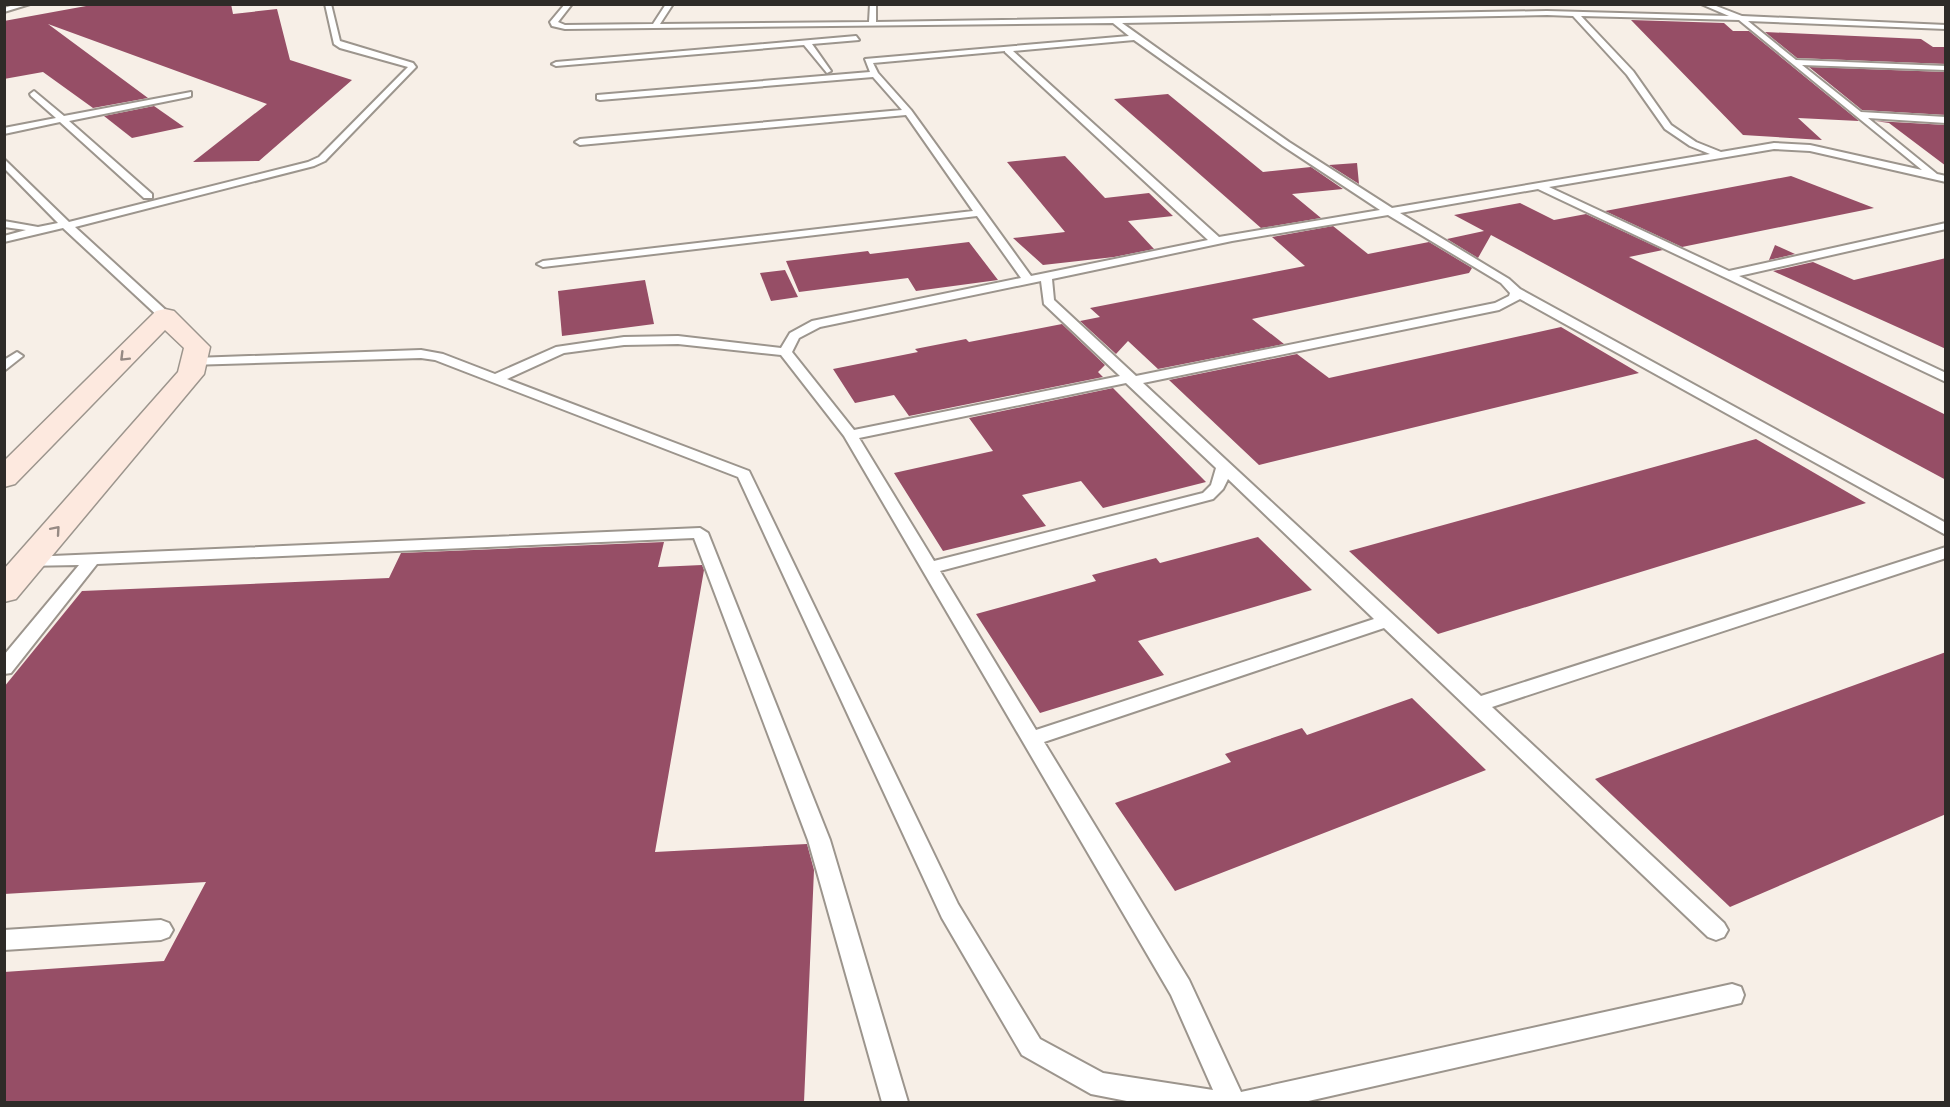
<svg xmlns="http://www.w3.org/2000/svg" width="1950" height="1107" font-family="Montserrat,sans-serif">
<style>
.building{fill:#964e66}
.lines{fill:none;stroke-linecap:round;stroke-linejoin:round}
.lane-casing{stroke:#9c958d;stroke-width:4}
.secondary-casing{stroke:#9c958d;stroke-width:3}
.lane{fill:#fff;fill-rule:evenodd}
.secondary{fill:#fde9df;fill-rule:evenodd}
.oneway{stroke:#968a84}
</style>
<rect width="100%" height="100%" fill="#f7efe7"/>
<!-- building -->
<g class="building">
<path d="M97,4h134l2,10 44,-5 13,51 62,20 -93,81 -66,1 74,-58 -219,-80 100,74 -55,10 -50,-36 -39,7v-58z"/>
<path d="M1631,20l93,3 9,8h16l110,90 -61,-3 24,22 -79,-5z"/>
<path d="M1765,32l156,7 12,8h13v17l-149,-6z"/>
<path d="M1809,67l137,5v43l-84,-5z"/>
<path d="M1168,94l95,78 48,-5 32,22 -51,5 29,24 -60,10 -147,-129z"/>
<path d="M154,106l30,21 -52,11 -28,-22z"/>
<path d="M1875,121l71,4v41l-57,-43z"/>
<path d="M1065,156l40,42 44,-5 24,23 -45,5 26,28 -40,8 -71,8 -30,-27 52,-6 -58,-70z"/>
<path d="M1357,163l2,21 -30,-19z"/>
<path d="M1791,176l83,32 -192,39 -77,-36z"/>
<path d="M1520,203l34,17 32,-6 77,36 -34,7 317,158v65l-455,-245 -13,23 -31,-19 37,-8 -30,-16z"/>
<path d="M1333,226l35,28 61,-12 43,26 -3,5 -217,46 32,25 -126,25 -30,-28 -12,13 -36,-33 20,-4 -10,-9 215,-42 -33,-29z"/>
<path d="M969,242l29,38 -82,11 -8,-13 -109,14 -13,-31 82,-10 2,3z"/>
<path d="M1775,245l20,9 -26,6z"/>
<path d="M1946,258v91l-173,-78 40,-9 41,18z"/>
<path d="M785,270l13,27 -27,4 -11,-28z"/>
<path d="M645,280l9,44 -92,12 -4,-45z"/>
<path d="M1062,324l43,41 -7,7 5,5 -194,39 -15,-21 -39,8 -22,-34 85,-17 -3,-3 51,-10 3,3z"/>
<path d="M1561,327l78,46 -380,92 -90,-85 128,-26 32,24z"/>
<path d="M1113,388l93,94 -103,26 -22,-27 -59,14 24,31 -103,25 -49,-78 99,-22 -24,-33z"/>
<path d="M1756,439l110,64 -428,131 -89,-83z"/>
<path d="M1258,537l54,53 -174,51 26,34 -124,38 -64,-99 120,-33 -4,-6 64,-17 4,5z"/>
<path d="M664,542l-6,25 44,-2 2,5 -49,282 152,-8 7,26 -10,232h-800v-130l160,-11 42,-79 -202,12v-207l78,-96 307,-13 12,-25z"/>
<path d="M1946,652v162l-216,93 -135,-128z"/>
<path d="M1412,698l74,72 -311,121 -60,-88 116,-41 -6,-8 77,-26 5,7z"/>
</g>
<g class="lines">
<!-- lane casing -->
<g class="lane-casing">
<g id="lane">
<path d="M17,4h13l-26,8v-4z"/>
<path d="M325,4h6l9,37 73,22 3,4 -91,94 -11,5 -239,61 94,86v6h-8l-98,-91 -59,14v-6l22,-6 -22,-3v-6l34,6 20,-4 -54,-55v-9l65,63 239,-60 11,-5 89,-90 -68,-19 -6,-4z"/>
<path d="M565,4h7l-14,18 7,3 88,-1 13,-20h7l-13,20 209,-2 1,-18h6v18l671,-11 182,5 -28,-12h10l31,12 204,9v4l-198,-8 48,39 150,6v4l-144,-5 59,47 85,5v6l-78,-5 69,56 9,2v6l-136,-31 -36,-2 -225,38 180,84 217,-48v6l-207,47 207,97v9l-408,-193 -138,24 109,66 11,10 426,234v12l-426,-236 -21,11 -356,73 338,313 465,-149v11l-454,149 232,216 4,7 -4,7 -8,3 -8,-3 -324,-309 -340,114 145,238 52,112 491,-108 9,3 3,8 -3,8 -437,99h-172l-41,-8 -69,-39 -80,-137 -204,-441 -303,-117 -14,-2 -232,7 -2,-3 7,-4 227,-8 22,4 52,20 61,-27 68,-10 54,-1 103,12 9,-15 22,-12 209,-43 -44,-62 -434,51 -6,-3 6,-3 430,-50 -67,-96 -326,30 -5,-3 5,-3 322,-29 -29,-33 -273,23 -3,-1v-4l273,-23 -5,-13 264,-23 -16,-13 -548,6 -13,-3 -2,-4zM1547,15l26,1 54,59 38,54 25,17 20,8 -318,54 -103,-66 -167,-119zM1581,16l158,4 183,150 -112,-25 -36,-2 -53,9 -25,-10 -25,-17 -38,-54zM1134,40l149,106 97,64 -161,27 -206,-186zM1005,51v1l203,188 -177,36 -120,-166 -33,-37 -5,-10zM1388,215l113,68 9,10 -1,3 -14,7 -359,73 -82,-76 -2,-21 180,-38zM1041,281l3,23 76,72 -266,54 -62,-78 7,-14 21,-11zM678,344l103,11 63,81 327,559 42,95 -110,-17 -63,-34 -82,-135 -209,-433 -242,-92 57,-26 60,-8zM1126,383l90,85 -5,17 -8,8 -269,68 -75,-123zM1228,479l146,140 -338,111 -96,-159 273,-72 10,-10z"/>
<path d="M856,36l3,4 -47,4 19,27 -4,2 -23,-28 -248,21 -4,-2 4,-2z"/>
<path d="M34,91l30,25 127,-24v4l-3,1 -119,24 83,73v4h-8l-84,-76 -56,12v-6l52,-10 -25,-22 -1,-2z"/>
<path d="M17,352l6,4 -19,15v-11z"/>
<path d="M700,528l8,5 122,307 78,262h-26l-74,-262 -114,-302 -597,26 -86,109 -7,1v-19l75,-90 -56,1 -2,-4 2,-4 6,-1z"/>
<path d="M161,920l8,3 4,7 -4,7 -8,3 -157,10v-20z"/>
</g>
</g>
<!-- secondary casing -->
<g class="secondary-casing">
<path id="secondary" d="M165,309l9,2 36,36 -6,27 -188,225 -12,3v-33l174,-197 6,-24 -19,-18 -150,154 -11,3v-26l152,-150z"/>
</g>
<!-- lane -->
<use href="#lane" class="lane"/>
<!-- secondary -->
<use href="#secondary" class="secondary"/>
</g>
<!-- one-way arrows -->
<defs><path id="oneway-chevron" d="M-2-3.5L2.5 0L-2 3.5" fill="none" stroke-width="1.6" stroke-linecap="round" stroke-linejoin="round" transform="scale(1.5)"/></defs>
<g class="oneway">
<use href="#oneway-chevron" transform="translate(124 357) rotate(135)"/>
<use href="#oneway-chevron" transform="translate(56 530) rotate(-49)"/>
</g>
<!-- border -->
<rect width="1950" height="1107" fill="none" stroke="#2e2b28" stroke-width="12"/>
</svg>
